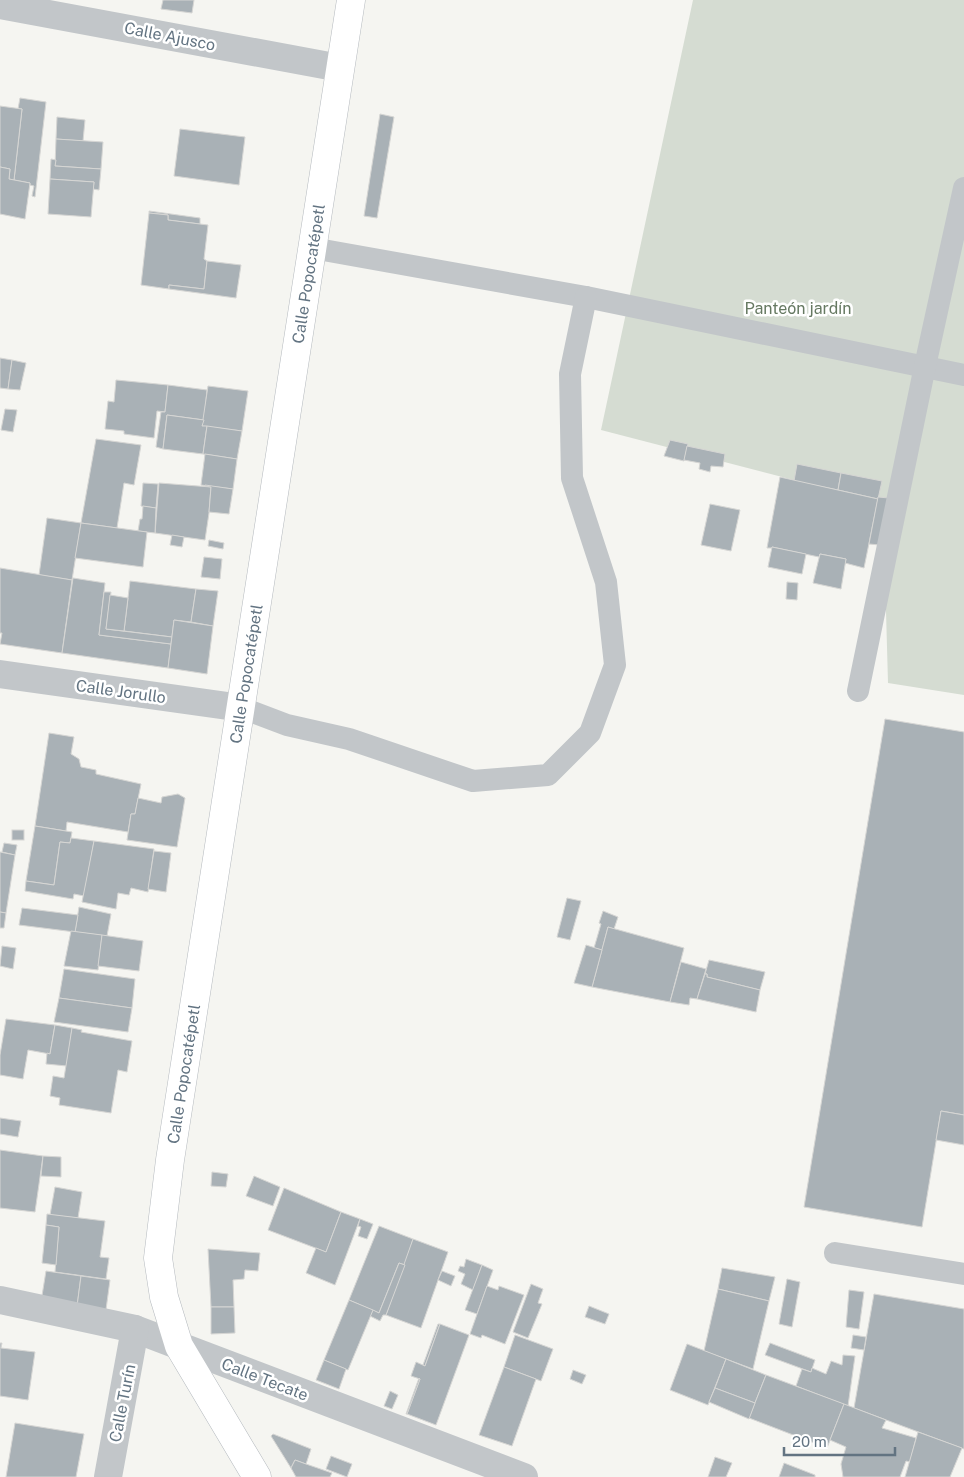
<svg xmlns="http://www.w3.org/2000/svg" width="964" height="1477" font-family="'Public Sans',sans-serif">
<style>
.green{fill:#d5dcd2}
.building{fill:#a9b1b6;stroke:#d6d6d4}
.lines{fill:none;stroke-linecap:round;stroke-linejoin:round}
.secondary-casing{stroke:#b4b9be;stroke-width:29}
.service{stroke:#c2c6c9;stroke-width:22}
.minor{stroke:#c2c6c9;stroke-width:28}
.secondary{stroke:#fff;stroke-width:28}
.labels{text-anchor:middle;stroke-width:5;stroke-linejoin:round;paint-order:stroke}
.street-label{font-size:16px;fill:#637482;stroke:#fff}
.park-label{font-size:16px;fill:#667962;stroke:#fff}
</style>
<rect width="100%" height="100%" fill="#f5f5f1"/>
<!-- green -->
<path class="green" d="M693,0h271v695l-76,-12 -5,-180 -282,-73z"/>
<!-- building -->
<g class="building">
<path d="M163,0h31l-2,13 -31,-4z"/>
<path d="M20,98l26,4 -11,95 -3,-1 2,-10 -4,-1v-2l-16,-3 8,-71h-4z"/>
<path d="M0,106l22,3 -8,71 -5,-1 1,-10 -10,-2z"/>
<path d="M380,114l14,3 -17,101 -13,-2z"/>
<path d="M57,117l28,3 -2,21 -27,-2z"/>
<path d="M180,129l65,8 -6,48 -65,-9z"/>
<path d="M56,139l47,3 -2,27 -46,-3z"/>
<path d="M51,159l5,1 -1,6 46,3 -2,21 -6,-1 1,-7 -44,-3z"/>
<path d="M0,167l10,2 -1,10 21,4 -5,36 -25,-5z"/>
<path d="M50,179l44,3 -3,35 -43,-3z"/>
<path d="M149,211l51,7v6l-32,-4v-5l-19,-2z"/>
<path d="M149,213l19,2v5l40,5 -4,34 3,2 -3,28 -35,-4v4l-28,-4z"/>
<path d="M207,261l34,4 -5,33 -67,-9v-4l35,4z"/>
<path d="M0,358l12,2 -4,29 -8,-1z"/>
<path d="M12,360l14,3 -6,27 -12,-1z"/>
<path d="M116,380l52,5 -3,27 -8,-1 -3,27 -30,-4v-3l-19,-2 3,-28 6,1z"/>
<path d="M168,385l39,5 -3,30 -37,-5 -4,34 -7,-2 5,-35h4z"/>
<path d="M208,386l40,5 -6,40 -40,-5z"/>
<path d="M5,409l12,1 -4,22 -12,-2z"/>
<path d="M167,415l37,5 -2,6h5l-4,28 -40,-5z"/>
<path d="M207,426l35,5 -5,28 -34,-5z"/>
<path d="M96,439l45,6 -7,40 -10,-2 -7,45 -36,-5z"/>
<path d="M670,440l18,4 -4,17 -20,-5z"/>
<path d="M687,446l38,8 -2,13 -12,-1 -1,6 -11,-3 1,-6 -16,-3z"/>
<path d="M205,454l32,5 -4,30 -32,-4z"/>
<path d="M797,464l44,9 -3,17 -44,-9z"/>
<path d="M841,473l41,8 -4,18 -40,-9z"/>
<path d="M780,477l98,22 -14,69 -19,-5 1,-4 -26,-5 -1,3 -47,-10v1h-5z"/>
<path d="M143,483l15,1 -2,24 -15,-2z"/>
<path d="M159,483l52,4 -2,26 -4,27 -50,-7z"/>
<path d="M205,485l28,4 -4,25 -20,-2 2,-25 -6,-1z"/>
<path d="M878,497l11,1 -9,47 -11,-1z"/>
<path d="M710,504l30,6 -9,41 -30,-6z"/>
<path d="M143,506l13,2 -1,25 -17,-2 2,-12h2z"/>
<path d="M47,518l34,5 -9,57 -33,-5z"/>
<path d="M81,523l66,9 -4,35 -68,-9z"/>
<path d="M172,535l12,2 -2,10 -12,-2z"/>
<path d="M209,540l15,3 -1,6 -15,-3z"/>
<path d="M772,547l34,7 -4,20 -34,-7z"/>
<path d="M820,554l26,5 -5,30 -28,-6z"/>
<path d="M204,557l18,2 -2,20 -19,-2z"/>
<path d="M0,568l72,12 -10,73 -62,-9 2,-11h-2z"/>
<path d="M73,578l32,5 -6,52 72,9 -3,24 -106,-15z"/>
<path d="M130,581l66,8 -5,33 -17,-2 -2,17 -48,-6z"/>
<path d="M787,582l11,1 -1,17 -11,-1z"/>
<path d="M196,589l22,2 -5,35 -22,-4z"/>
<path d="M104,592h7l-5,37 66,8 -1,7 -72,-9z"/>
<path d="M110,595l18,3 -4,33 -18,-2z"/>
<path d="M174,620l39,6 -6,48 -39,-6z"/>
<path d="M885,719l79,13v383l-23,-4 -19,116 -118,-20z"/>
<path d="M49,733l25,4 -3,17 8,5 2,8 15,3v4l45,10 -6,30h-4l-3,18 -61,-10 -1,9 -31,-5z"/>
<path d="M178,794l7,4 -8,49 -50,-7 4,-26h4l3,-16 23,5 1,-6z"/>
<path d="M35,826l37,6 -2,11 -10,-1 -6,43 -28,-4z"/>
<rect x="12" y="830" width="12" height="10"/>
<path d="M71,838l23,3 -10,55 -10,-2 -1,5 -48,-8 1,-10 28,4 6,-43 10,1z"/>
<path d="M94,841l60,8 -6,43 -17,-4 -2,7 -11,-2 -2,16 -34,-7z"/>
<path d="M4,843l13,2 -2,10 -13,-3z"/>
<path d="M154,851l17,2 -5,39 -18,-3z"/>
<path d="M0,852l15,3 -9,58 -6,-1z"/>
<path d="M567,898l14,3 -11,39 -13,-3z"/>
<path d="M79,907l32,7 -4,22 -32,-4z"/>
<path d="M22,908l56,7 -3,17 -56,-7z"/>
<path d="M603,911l15,6 -4,12 -6,-2 -6,23 -8,-2 7,-24 -2,-1z"/>
<path d="M0,912l6,1 -2,15h-4z"/>
<path d="M608,927l76,21 -14,54 -78,-15z"/>
<path d="M71,931l31,4 -4,35 -34,-4z"/>
<path d="M102,935l41,6 -4,30 -41,-5z"/>
<path d="M586,945l16,5 -10,37 -18,-4z"/>
<path d="M2,946l14,2 -3,21 -13,-3z"/>
<path d="M709,960l56,12 -5,18 -53,-13v-3h-2z"/>
<path d="M681,962l25,7 -9,30 -7,-1 -1,7 -19,-3z"/>
<path d="M64,969l71,10 -3,29 -73,-10z"/>
<path d="M705,974h2v3l53,13 -4,22 -59,-13z"/>
<path d="M59,998l73,10 -4,24 -74,-10z"/>
<path d="M6,1019l49,6 -5,29 -22,-4 -5,29 -23,-4v-20z"/>
<path d="M55,1025l17,3 -5,38 -21,-2 1,-11 3,1z"/>
<path d="M72,1028l10,2 -1,2 51,9 -5,31 -9,-2 -7,43 -52,-8 1,-7 -10,-2 3,-20 11,2z"/>
<path d="M941,1111l23,4v30l-28,-5z"/>
<path d="M0,1118l21,3 -3,16 -18,-3z"/>
<path d="M0,1150l43,6 -8,56 -35,-4z"/>
<path d="M43,1156l18,1v20l-20,-1z"/>
<path d="M212,1172l16,2 -2,13 -15,-1z"/>
<path d="M254,1176l26,11 -7,19 -27,-10z"/>
<path d="M55,1187l27,5 -4,26 -28,-3z"/>
<path d="M284,1188l57,24 -15,40 -58,-22z"/>
<path d="M341,1212l19,7 -25,66 -29,-12 10,-25 10,4z"/>
<path d="M47,1214l58,7 -5,36 9,1 -3,21 -51,-7 4,-45 -13,-2z"/>
<path d="M360,1219l13,5 -6,15 -9,-3 3,-9 -3,-1z"/>
<path d="M46,1225l13,2 -3,38 -14,-2z"/>
<path d="M379,1226l34,13 -8,26 -6,-2 -20,50 -30,-13z"/>
<path d="M413,1239l35,13 -27,76 -35,-13z"/>
<path d="M208,1249l52,4 -2,18 -13,-1 -1,9 -11,1 1,27h-23z"/>
<path d="M466,1259l16,6 -9,25 -12,-6 4,-10 -7,-3 2,-5 4,1z"/>
<path d="M399,1263l6,2 -19,50h-3l-3,6 -10,-5 3,-6 6,3z"/>
<path d="M482,1265l11,5 -16,44 -12,-4z"/>
<path d="M722,1268l53,9 -6,24 -51,-12z"/>
<path d="M46,1271l35,5 -5,38 -36,-6z"/>
<path d="M442,1271l13,5 -4,10 -13,-6z"/>
<path d="M81,1276l29,4 -5,37 -29,-3z"/>
<path d="M787,1279l13,3 -8,45 -13,-3z"/>
<path d="M531,1284l12,5 -5,14 4,1 -14,34 -15,-6z"/>
<path d="M487,1286l11,4 1,-4 25,9 -19,49 -23,-9 -1,3 -11,-4z"/>
<path d="M718,1289l51,12 -16,68 -49,-18z"/>
<path d="M849,1290l15,2 -5,37 -13,-2z"/>
<path d="M874,1294l90,15v140l-110,-41z"/>
<path d="M349,1300l24,10 -25,60 -24,-10z"/>
<path d="M589,1306l20,8 -4,10 -20,-7z"/>
<path d="M211,1307h23l1,26 -24,1z"/>
<path d="M438,1324h2l-15,42 -2,-1z"/>
<path d="M440,1324l29,11 -33,90 -29,-11 13,-35 -9,-3 5,-14 9,4z"/>
<path d="M515,1335l38,14 -12,32 -37,-14z"/>
<path d="M853,1335l13,2 -2,13 -13,-2z"/>
<path d="M0,1343h2l-1,5 34,4 -7,48 -28,-4z"/>
<path d="M770,1343l45,17 -4,12 -46,-17z"/>
<path d="M687,1344l39,15 -18,46 -38,-15z"/>
<path d="M843,1355l12,1 -7,50 -52,-20 6,-17 9,3 1,-4 14,6 5,-13 11,4z"/>
<path d="M726,1359l40,16 -11,28 -40,-15z"/>
<path d="M324,1360l22,9 -7,20 -23,-9z"/>
<path d="M504,1367l32,12 -24,67 -33,-11z"/>
<path d="M573,1370l13,5 -4,9 -12,-5z"/>
<path d="M766,1375l78,29 -17,44 -78,-30z"/>
<path d="M419,1378l1,1 -13,35h-1z"/>
<path d="M715,1388l40,15 -6,16 -40,-17z"/>
<path d="M390,1391l8,4 -6,14 -8,-3z"/>
<path d="M844,1404l42,16 -4,8 34,10 -6,24 -4,-1 -6,16h-57l-2,-13 5,-17 -16,-7z"/>
<path d="M15,1423l69,11 -8,43h-70z"/>
<path d="M918,1432l44,16 -12,29h-45z"/>
<path d="M273,1434l38,15 -5,15 -11,-4 -4,8 -20,-32z"/>
<path d="M331,1456l21,8 -5,13 -21,-8z"/>
<path d="M715,1457l17,6 -6,14h-18z"/>
<path d="M295,1460l11,4 26,9 -2,4h-34l-5,-9z"/>
<path d="M784,1463l31,12v2h-36z"/>
</g>
<g class="lines">
<!-- secondary casing -->
<g class="secondary-casing">
<g id="secondary">
<path id="s1" d="M257,1477l-78,-131 -15,-49 -6,-39 12,-98 181,-1160"/>
</g>
</g>
<!-- service -->
<g class="service">
<path d="M312,248l274,49 378,78"/>
<path d="M858,691l67,-325 39,-178"/>
<path d="M242,708l45,17 62,14 124,42 75,-6 42,-42 25,-68 -9,-83 -34,-104 -2,-104 16,-77"/>
<path d="M835,1253l129,21"/>
</g>
<!-- minor -->
<g class="minor">
<path d="M0,5l340,63"/>
<path d="M0,674l242,34"/>
<path d="M0,1300l135,29 389,148"/>
<path d="M108,1477l27,-148"/>
</g>
<!-- secondary -->
<use href="#secondary" class="secondary"/>
</g>
<g class="labels">
<!-- street labels -->
<g class="street-label">
<text transform="translate(170 36) rotate(11)" y="6">Calle Ajusco</text>
<text dy="6" stroke="none"><textPath href="#s1" startOffset="1239">Calle Popocatépetl</textPath></text>
<text dy="6" stroke="none"><textPath href="#s1" startOffset="834">Calle Popocatépetl</textPath></text>
<text transform="translate(121 691) rotate(8)" y="6">Calle Jorullo</text>
<text dy="6" stroke="none"><textPath href="#s1" startOffset="429">Calle Popocatépetl</textPath></text>
<text transform="translate(265 1379) rotate(21)" y="6">Calle Tecate</text>
<text transform="translate(122 1403) rotate(-79)" y="6">Calle Turín</text>
</g>
<!-- park labels -->
<g class="park-label">
<text x="798" y="314">Panteón jardín</text>
</g>
</g>
<!-- scale -->
<path d="M784 1447v8h111v-8" fill="none" stroke="#637482" stroke-width="2.5"/>
<text x="792" y="1447" font-size="15" fill="#637482" stroke="#ffffff" stroke-width="4" paint-order="stroke">20 m</text>
</svg>
